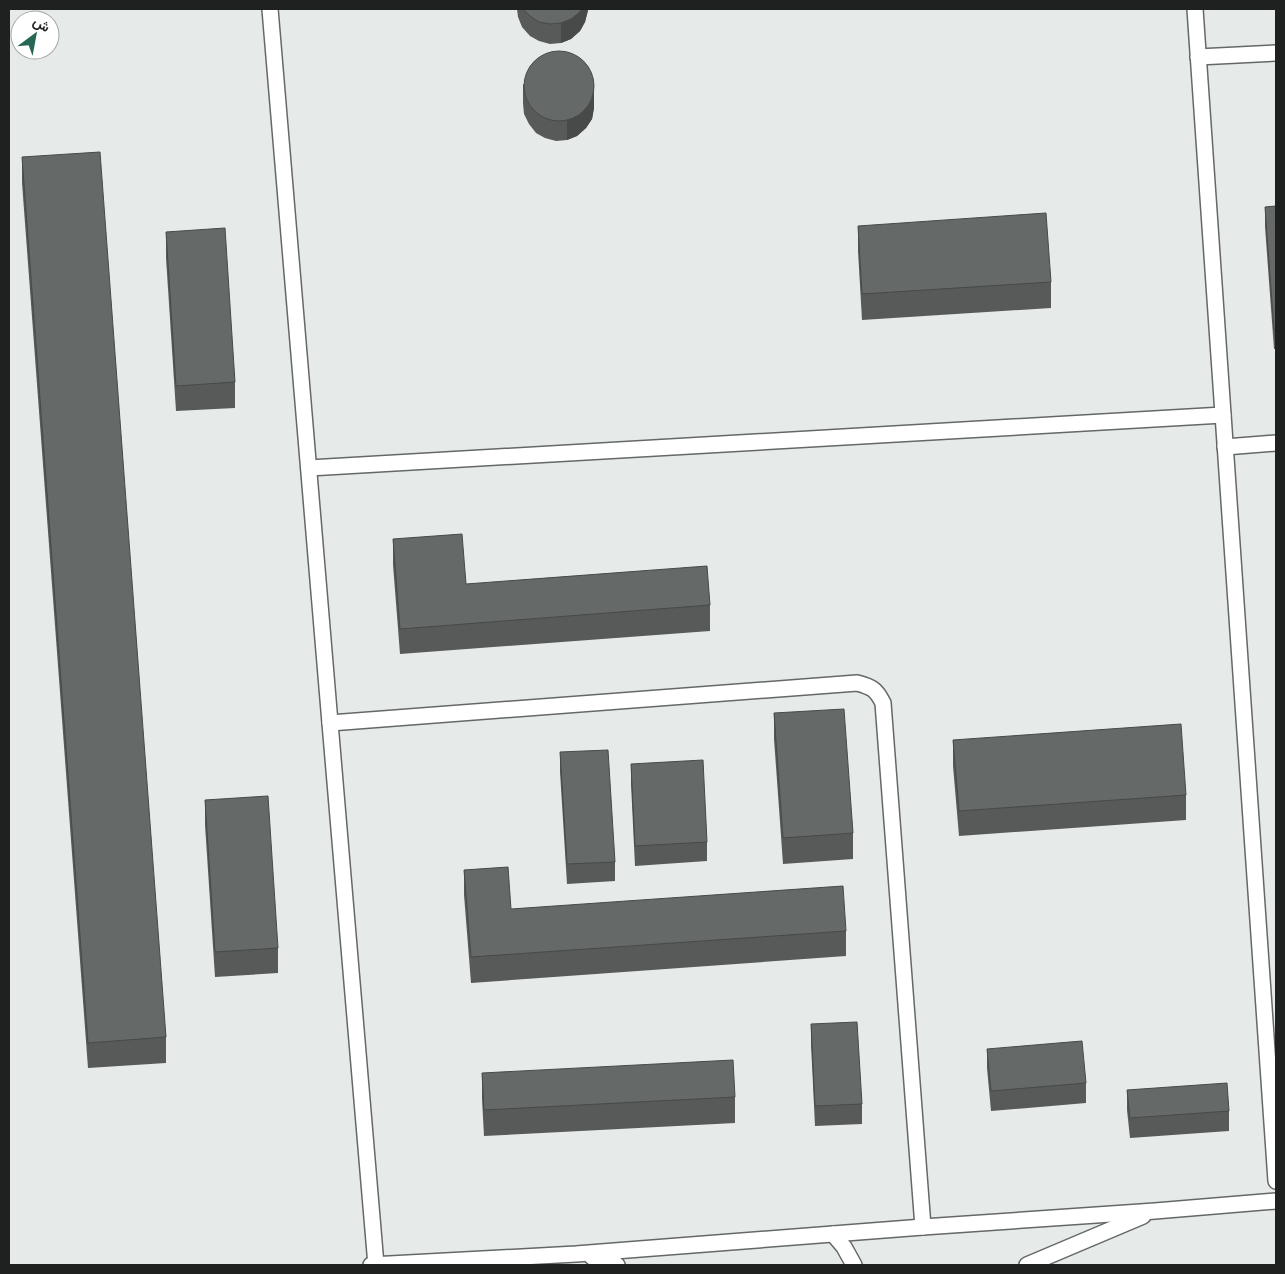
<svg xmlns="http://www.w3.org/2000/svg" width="1285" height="1274" font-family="Merriweather,Vazirmatn,serif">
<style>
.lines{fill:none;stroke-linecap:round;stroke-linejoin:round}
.lane-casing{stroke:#646866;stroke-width:18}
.lane{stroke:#fff;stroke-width:15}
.wall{fill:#575a59}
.shaded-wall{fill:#474a48}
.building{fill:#656967;stroke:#474a48}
</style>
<rect width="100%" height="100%" fill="#e6ebe9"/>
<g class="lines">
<!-- lane casing -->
<g class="lane-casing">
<g id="lane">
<path d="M270,9l60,714 46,542"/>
<path d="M1195,9l81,1172"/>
<path d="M1198,57l78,-4"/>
<path d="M1225,447l51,-4"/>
<path d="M309,468l914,-53"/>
<path d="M330,723l527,-40c15,4 19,6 26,20l40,524"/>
<path d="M833,1234l11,13 10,18"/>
<path d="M592,1257l14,2 11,6"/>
<path d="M371,1265l205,-11 347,-27 232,-16 121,-10"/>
<path d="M1027,1265l116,-49"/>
</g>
</g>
<!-- lane -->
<use href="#lane" class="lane"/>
</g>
<!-- wall -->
<g class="wall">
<path d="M517,9h71v2l-3,11 -5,9 -9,8 -10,4 -11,1 -11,-3 -9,-5 -8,-9 -4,-10z"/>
<path d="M523,84l71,24 -2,11 -6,9 -9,8 -10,4 -11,1 -11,-3 -9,-5 -7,-9 -5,-10 -1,-11z"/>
<path d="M22,157l144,880v26l-78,5 -66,-885z"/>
<path d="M1276,206v143h-2l-9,-122v-20z"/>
<path d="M858,226l193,56v26l-189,12 -4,-69z"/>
<path d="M166,232l69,150v26l-59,3 -10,-153z"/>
<path d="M393,539l73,45 244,21v26l-310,23 -7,-89z"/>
<path d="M774,713l79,120v26l-70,5 -9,-125z"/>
<path d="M953,740l233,55v25l-227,16 -6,-70z"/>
<path d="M560,752l55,110v19l-48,3 -7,-112z"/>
<path d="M631,764l76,78v19l-72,5 -4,-82z"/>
<path d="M205,800l73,148v25l-63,4 -10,-152z"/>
<path d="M464,870l47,39 335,22v25l-375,27 -7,-88z"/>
<path d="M811,1024l51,80v20l-47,2 -4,-82z"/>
<path d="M987,1049l99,34v20l-95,8 -4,-43z"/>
<path d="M482,1073l253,24v26l-251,13 -2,-37z"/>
<path d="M1127,1090l102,21v20l-99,7 -3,-28z"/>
</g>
<!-- shaded-wall -->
<g class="shaded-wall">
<path d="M581,9h7l-3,13 -5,9 -9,8 -10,4v-20z"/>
<path d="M594,89v19l-2,11 -6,9 -9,8 -10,4v-20z"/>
</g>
<!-- building -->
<g class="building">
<path d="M523,9h58l-1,3 -9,7 -10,4 -11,1 -11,-2 -9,-6z"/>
<circle cx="559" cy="86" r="35"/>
<path d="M100,152l66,885 -78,6 -66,-886z"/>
<path d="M1276,206v124h-2l-9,-123z"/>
<path d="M1046,213l5,69 -189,12 -4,-68z"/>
<path d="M225,228l10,154 -59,4 -10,-154z"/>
<path d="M462,534l4,50 241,-18 3,39 -310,24 -7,-90z"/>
<path d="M844,709l9,124 -70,5 -9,-125z"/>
<path d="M1181,724l5,71 -227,16 -6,-71z"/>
<path d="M608,750l7,112 -48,2 -7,-112z"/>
<path d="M703,760l4,82 -72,4 -4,-82z"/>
<path d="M268,796l10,152 -63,4 -10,-152z"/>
<path d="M508,867l3,42 332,-23 3,45 -375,26 -7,-87z"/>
<path d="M857,1022l5,82 -47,2 -4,-82z"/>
<path d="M1082,1041l4,42 -95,8 -4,-42z"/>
<path d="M733,1060l2,37 -251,13 -2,-37z"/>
<path d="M1227,1083l2,28 -99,7 -3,-28z"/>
</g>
<!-- border -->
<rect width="1285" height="1274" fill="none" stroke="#1f2121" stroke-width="20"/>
<!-- north arrow -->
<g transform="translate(35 35) rotate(32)"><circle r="24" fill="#ffffff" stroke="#a5a6a6"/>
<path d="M0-4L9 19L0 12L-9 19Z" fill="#266654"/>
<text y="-8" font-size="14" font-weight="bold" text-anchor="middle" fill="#1f2121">ش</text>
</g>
</svg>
